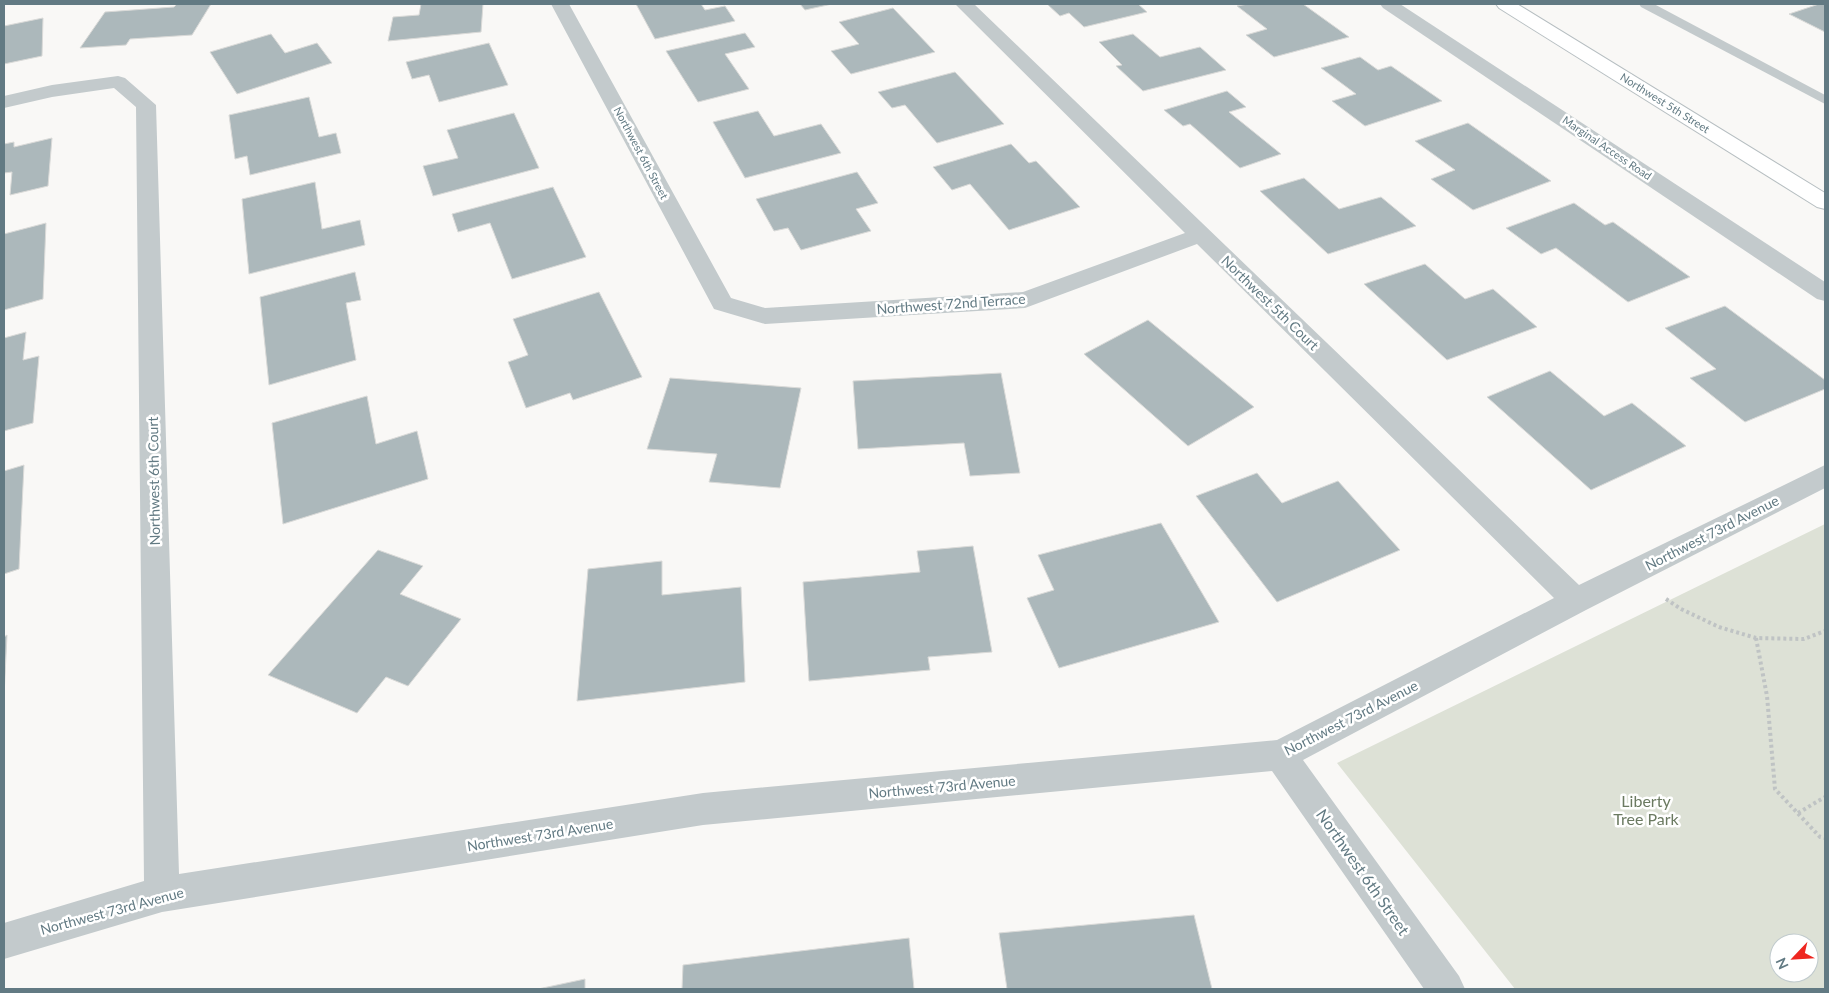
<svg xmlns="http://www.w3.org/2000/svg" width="1829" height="993" font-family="Lato,sans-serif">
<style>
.green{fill:#dde1d6;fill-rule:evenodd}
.building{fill:#acb8bb;stroke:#dadad8}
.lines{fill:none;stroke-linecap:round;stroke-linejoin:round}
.secondary-casing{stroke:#b6bec1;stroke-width:2}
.path{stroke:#bfc3c4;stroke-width:4;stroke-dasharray:3 3;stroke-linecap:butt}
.lane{fill:#c3cacc;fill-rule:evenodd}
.street{fill:#c3cacc;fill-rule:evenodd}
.secondary{fill:#fff;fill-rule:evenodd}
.labels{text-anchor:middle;stroke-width:5;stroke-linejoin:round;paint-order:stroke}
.far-street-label{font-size:11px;fill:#627a83;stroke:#fff}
.street-label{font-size:14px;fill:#627a83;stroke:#fff}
.near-park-label{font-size:16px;fill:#6b7a61;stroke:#fff}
.near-street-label{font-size:16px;fill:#627a83;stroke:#fff}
</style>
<rect width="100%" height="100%" fill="#f9f8f6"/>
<!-- green -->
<path class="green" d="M1825,524v465h-310l-178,-226zM1779,943h30v30h-30z"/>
<!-- building -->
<g class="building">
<path d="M177,4h34l-19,31 -62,4 -4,6 -46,3 25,-36 69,-5z"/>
<path d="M421,4h62l-2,28 -93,9 5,-24 26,-2z"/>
<path d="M636,4h65l4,6 20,-4 10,15 -80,18z"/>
<path d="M800,4h32l-27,6z"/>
<path d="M1047,4h91l9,8 -63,15 -15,-14 -9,3z"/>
<path d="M1248,4h55l46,33 -75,20 -28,-22 21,-6 -30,-23z"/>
<path d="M1819,4h6v28l-36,-18z"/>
<path d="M893,8l42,44 -84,22 -20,-23 28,-7 -20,-22z"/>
<path d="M43,18l-1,38 -38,8v-38z"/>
<path d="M745,33l10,14 -30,7 24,35 -51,13 -32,-51z"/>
<path d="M271,34l14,19 32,-10 15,20 -95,31 -27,-42z"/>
<path d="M1133,34l27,23 40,-10 26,23 -83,21 -27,-25 6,-1 -23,-23z"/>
<path d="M489,43l19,42 -69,17 -10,-27 -17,4 -6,-17z"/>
<path d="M1360,57l18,13 13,-4 51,35 -77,25 -33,-25 24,-7 -35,-26z"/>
<path d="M955,72l49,52 -67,19 -32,-38 -13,3 -14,-16z"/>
<path d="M1227,91l19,16 -17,5 52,42 -41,14 -50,-44 -7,2 -19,-16z"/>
<path d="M309,97l10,40 17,-4 5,20 -91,22 -3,-19 -12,3 -6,-44z"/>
<path d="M758,111l16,25 47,-12 20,29 -96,25 -32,-56z"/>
<path d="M514,113l25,55 -106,28 -10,-30 35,-8 -11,-28z"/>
<path d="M1468,123l83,58 -78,29 -42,-31 24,-9 -40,-29z"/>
<path d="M52,138l-4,48 -38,9 2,-23 -8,1v-29l10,-2v5z"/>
<path d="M1011,144l18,19 7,-2 44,46 -71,23 -39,-46 -18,6 -19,-23z"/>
<path d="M857,172l21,31 -22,6 15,22 -70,19 -13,-22 -14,3 -18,-32z"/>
<path d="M1304,178l35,31 42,-12 35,29 -88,28 -68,-63z"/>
<path d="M315,182l7,47 38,-9 5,25 -116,29 -7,-75z"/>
<path d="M553,187l33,70 -74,22 -22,-56 -32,9 -6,-18z"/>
<path d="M1574,203l31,22 8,-3 77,55 -62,25 -72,-54 -15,6 -35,-26z"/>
<path d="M46,223l-3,76 -39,11v-76z"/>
<path d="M1425,264l40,35 28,-10 44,38 -90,33 -83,-76z"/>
<path d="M355,272l6,28 -15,3 10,57 -87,25 -9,-88z"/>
<path d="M599,292l43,85 -69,23 -3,-7 -44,15 -18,-46 20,-7 -15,-36z"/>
<path d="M1725,306l100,74v9l-80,33 -55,-44 26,-9 -51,-41z"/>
<path d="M1148,320l106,87 -66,39 -104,-92z"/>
<path d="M26,332l-3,28 16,-4 -6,67 -29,8v-93z"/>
<path d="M1550,371l54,45 28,-13 54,43 -95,44 -104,-93z"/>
<path d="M1001,373l19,100 -50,3 -6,-33 -106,6 -5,-68z"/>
<path d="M670,378l131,10 -21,100 -71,-6 8,-28 -70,-5z"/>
<path d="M367,396l9,48 41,-13 11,48 -145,45 -11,-101z"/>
<path d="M24,465l-5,104 -15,5v-103z"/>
<path d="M1257,473l25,30 56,-22 62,69 -123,52 -81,-106z"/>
<path d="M1161,523l58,99 -160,46 -32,-70 27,-8 -16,-35z"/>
<path d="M973,546l19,106 -64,5 2,13 -121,11 -6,-99 117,-10 -3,-21z"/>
<path d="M378,550l45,16 -23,28 61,25 -53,67 -22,-9 -29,36 -89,-38z"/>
<path d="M662,561v34l79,-8 4,95 -168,19 11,-132z"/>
<path d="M7,635l-3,61v-59z"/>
<path d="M1194,915l18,74h-205l-8,-56z"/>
<path d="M909,938l5,51h-232l1,-24z"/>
<path d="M585,979v10h-47z"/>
</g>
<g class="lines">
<!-- secondary casing -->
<g class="secondary-casing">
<path id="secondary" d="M1496,4h21l308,189v16l-8,-2 -318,-199z"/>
</g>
<!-- path -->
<g class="path">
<path d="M1666,599l15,10 38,18 37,11 48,1 21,-8"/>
<path d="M1756,638l11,58 8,93 45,48 5,1"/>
<path d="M1798,813l27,-16"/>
</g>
<!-- lane -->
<path class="lane" d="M1639,4h15l171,91v9l-184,-97z"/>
<!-- street -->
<g class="street">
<path d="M551,4h18l162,294 34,10 258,-16 162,-59 -230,-229h19l605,581 246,-120v23l-239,122 -283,150 156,216 6,13h-41l-152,-218 -569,54 -541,87 -158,47v-36l140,-42 -8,-774 -22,-19 -62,9 -48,11v-12l48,-11 66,-9 7,2 31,27 23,769 524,-81 574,-53 277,-142 -357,-354 -172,64 -260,16 -51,-15z"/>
<path d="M1380,4h20l425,278v19l-8,-2 -434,-291z"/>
</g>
<!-- secondary -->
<use href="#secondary" class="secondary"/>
</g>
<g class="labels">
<!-- far-street labels -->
<g class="far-street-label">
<text transform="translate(1665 103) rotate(32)" y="4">Northwest 5th Street</text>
<text transform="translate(1607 148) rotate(34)" y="4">Marginal Access Road</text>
<text transform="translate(641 153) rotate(62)" y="4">Northwest 6th Street</text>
</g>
<!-- street labels -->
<g class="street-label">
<text transform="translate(1270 303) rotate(44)" y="5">Northwest 5th Court</text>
<text transform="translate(951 304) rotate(-4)" y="5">Northwest 72nd Terrace</text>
<text transform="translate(154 481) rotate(-91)" y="5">Northwest 6th Court</text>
<text transform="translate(1712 533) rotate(-27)" y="5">Northwest 73rd Avenue</text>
<text transform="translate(1351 718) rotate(-27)" y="5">Northwest 73rd Avenue</text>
<text transform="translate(942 787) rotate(-5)" y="5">Northwest 73rd Avenue</text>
<text transform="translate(540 835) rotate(-9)" y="5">Northwest 73rd Avenue</text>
<text transform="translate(112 911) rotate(-15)" y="5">Northwest 73rd Avenue</text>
</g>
<!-- near-park labels -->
<g class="near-park-label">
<text x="1646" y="807">Liberty<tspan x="1646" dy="18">Tree Park</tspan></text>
</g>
<!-- near-street labels -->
<g class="near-street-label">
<text transform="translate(1363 872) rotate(55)" y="6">Northwest 6th Street</text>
</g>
</g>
<!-- border -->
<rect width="1829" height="993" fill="none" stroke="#627a83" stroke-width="10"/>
<!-- north arrow -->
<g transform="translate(1794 958) rotate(245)"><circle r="24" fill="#ffffff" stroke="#c0cacd"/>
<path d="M0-4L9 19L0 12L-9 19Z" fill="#ee2620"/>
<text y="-8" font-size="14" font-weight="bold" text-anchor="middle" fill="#627a83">N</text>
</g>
</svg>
